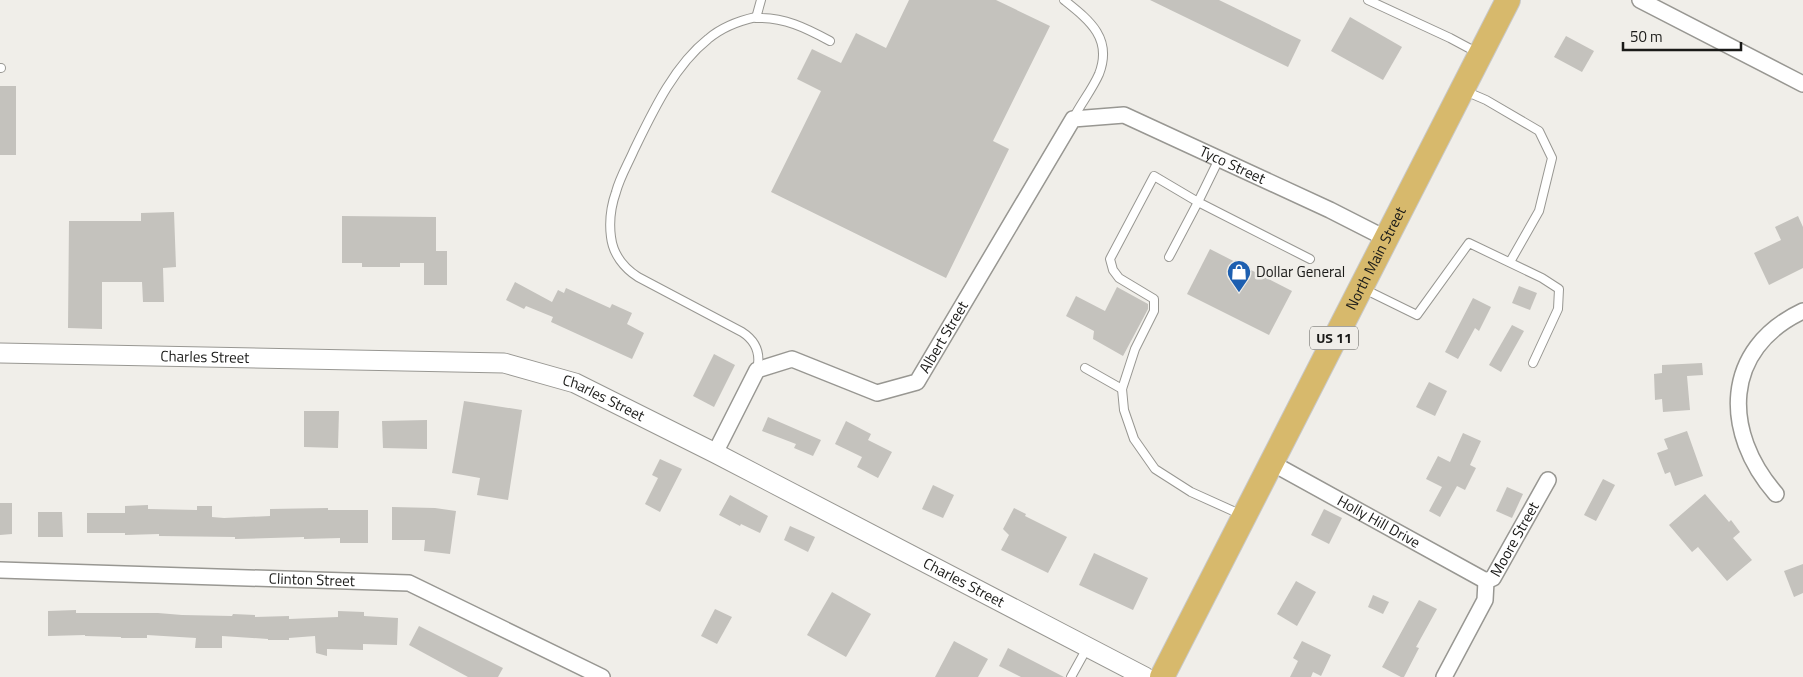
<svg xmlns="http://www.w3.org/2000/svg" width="1803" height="677" font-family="'Titillium Web',sans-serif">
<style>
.building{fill:#c4c2bd}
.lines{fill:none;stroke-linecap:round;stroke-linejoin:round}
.service-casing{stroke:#989792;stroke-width:10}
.minor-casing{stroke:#989792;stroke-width:18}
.tertiary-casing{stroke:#989792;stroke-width:21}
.primary-casing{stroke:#c8c8c8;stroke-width:26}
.service{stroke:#fff;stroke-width:8}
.minor{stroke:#fff;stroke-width:15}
.tertiary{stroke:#fff;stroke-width:19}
.primary{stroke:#d7b96c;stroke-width:24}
.labels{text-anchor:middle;stroke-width:5;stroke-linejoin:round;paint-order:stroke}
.shield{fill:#f0eee9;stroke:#5a5a57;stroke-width:1}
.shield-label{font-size:14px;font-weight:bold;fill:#1a1a18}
.street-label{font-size:15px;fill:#1a1a18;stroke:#f0eee9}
.poi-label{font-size:15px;fill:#1a1a18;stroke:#f0eee9;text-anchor:start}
</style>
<rect width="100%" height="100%" fill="#f0eee9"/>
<!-- building -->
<g class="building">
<path d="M909,0h87l54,26 -57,115 16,8 -63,129 -175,-86 50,-101 -24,-12 15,-30 29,14 15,-30 30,15z"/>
<path d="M1150,0h69l82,40 -13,27z"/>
<path d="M1350,17l52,30 -19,33 -52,-29z"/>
<path d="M1566,36l28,15 -12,21 -28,-15z"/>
<rect x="0" y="86" width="16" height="69"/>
<path d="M174,212l2,55 -13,1 1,34h-21l-1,-20h-40v47l-34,-1 1,-107h72v-8z"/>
<path d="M342,216l94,1v34h11v34h-23v-22h-24v4h-38v-4h-20z"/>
<path d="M1798,216l5,11v41l-34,17 -15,-32 27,-13 -6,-13z"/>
<path d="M1210,249l82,42 -23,44 -82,-41z"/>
<path d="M515,282l37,20 6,-12 6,3 2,-5 44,20 2,-4 20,9 -5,11 17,9 -12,26 -81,-37 2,-5 -27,-11 -2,3 -18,-9z"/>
<path d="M1519,286l18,7 -7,17 -18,-7z"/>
<path d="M1117,287l31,17v5l-25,47 -30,-17 1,-8 -28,-15 10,-20 29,15z"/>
<path d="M1473,298l18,9 -12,24 -4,-3 -17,31 -13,-7z"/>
<path d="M1512,325l12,6 -23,41 -12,-7z"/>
<path d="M714,354l21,11 -21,42 -21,-11z"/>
<path d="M1702,363l1,12 -16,1 3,34 -27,2 -1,-13 -7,1 -1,-26 8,-1v-8z"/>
<path d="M1429,382l18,9 -12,25 -19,-9z"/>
<path d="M464,401l58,9 -14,90 -31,-5 3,-17 -28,-5z"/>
<path d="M304,411h35l-1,37 -34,-1z"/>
<path d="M768,417l53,23 -8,16 -19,-8 2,-4 -34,-13z"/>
<path d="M427,420v29l-44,-1 -1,-27z"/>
<path d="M846,421l25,13 -3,6 24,12 -14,26 -21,-11 5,-10 -27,-13z"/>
<path d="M1687,431l16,45 -28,10 -5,-14 -5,2 -8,-21 11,-4 -4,-10z"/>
<path d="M1463,433l18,8 -11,24 6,3 -11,22 -8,-4 -17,31 -11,-6 13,-24 -16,-8 12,-23 12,6z"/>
<path d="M660,459l22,10 -22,43 -15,-8 13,-26 -6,-3z"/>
<path d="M1603,479l12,6 -19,36 -12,-6z"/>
<path d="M933,485l21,10 -11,23 -21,-9z"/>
<path d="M1507,487l16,7 -11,24 -16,-7z"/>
<path d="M1705,494l24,28 2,-2 9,12 -7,6 19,22 -25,21 -29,-34 -6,5 -23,-27z"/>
<path d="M730,495l38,21 -8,17 -19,-9 -1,2 -21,-11z"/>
<path d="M0,503h12v31l-12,1z"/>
<path d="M148,505v4l49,1v-4h15v11l12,1 46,-2v-7l58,-1v2h40v33h-28v-5l-36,1v-2l-69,2v-2l-76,-1v-2l-34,1v-2h-38v-20h38v-7z"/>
<path d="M392,507l43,1 21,3 -6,43 -26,-3 1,-11h-33z"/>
<path d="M1014,508l12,6 -1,2 42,21 -19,36 -47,-23 8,-15 -6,-6z"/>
<path d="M1324,509l18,9 -13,26 -18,-9z"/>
<path d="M38,512h24l1,25h-25z"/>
<path d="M790,526l25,11 -7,15 -24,-12z"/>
<path d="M1094,553l54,25 -15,32 -54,-25z"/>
<path d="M1803,564v29l-9,4 -10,-26z"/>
<path d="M1296,581l20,11 -19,34 -20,-12z"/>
<path d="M832,592l39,22 -25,43 -39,-22z"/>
<path d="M1373,595l16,7 -6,12 -15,-7z"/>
<path d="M1419,600l18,9 -21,38 3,1 -15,29h-3l-19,-10z"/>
<path d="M715,609l17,8 -15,27 -16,-8z"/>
<path d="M76,610v3h82l24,2 50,1 1,-2 22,1v2l34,-1v3l49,-2v-6l26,1v4l34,2 -1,27 -34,-1v6l-36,-1v7l-11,-3 -1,-17 -26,2v2h-21v-1l-46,-3v12h-27l1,-10 -49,-3v3h-26v-1l-36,-1v-1l-37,1v-25z"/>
<path d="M419,626l84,42 -5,9h-30l-59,-32z"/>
<path d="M954,641l34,18 -10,18h-43z"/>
<path d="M1302,641l29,14 -10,21 -8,-4 -2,5h-21l8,-16 -5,-3z"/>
<path d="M1008,648l56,29h-43l-22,-11z"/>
</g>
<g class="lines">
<!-- service casing -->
<g class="service-casing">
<g id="service">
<path d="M761,0l-5,18c28,-1 50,10 74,23"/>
<path d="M1064,0c25,20 49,38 35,74 -7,16 -18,29 -26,45"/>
<path d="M1368,0l82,38 28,15"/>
<path d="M756,17c-18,4 -34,10 -48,22 -34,27 -55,72 -74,111 -6,14 -14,27 -18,42 -5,14 -7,30 -5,45 2,17 13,31 27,40l104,55c14,9 19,22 15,38"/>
<path d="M0,68h1"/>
<path d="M1465,91l21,9 53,31 13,27 -13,53 -29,51"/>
<path d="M1219,159l-21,43 -44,-26 -44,83 3,11 6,8 35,21v12l-19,38 -13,40 2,21 10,29 21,30 36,23 51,23"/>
<path d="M1169,257l29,-55 112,57"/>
<path d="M1364,289l53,26 52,-72 73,35 17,11 -1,20 -25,54"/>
<path d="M1085,368l37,21"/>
<path d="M1071,677l16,-29"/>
</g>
</g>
<!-- minor casing -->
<g class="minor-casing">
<g id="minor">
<path d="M1640,0l163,84"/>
<path id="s1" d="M715,453l42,-83 35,-11 85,34 40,-11 156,-263 51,-4 206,95 55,28"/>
<path id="s2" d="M1270,462l216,119"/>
<path d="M1776,494c-54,-62 -54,-145 27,-183"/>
<path id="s3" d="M0,570l409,13 193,94"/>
<path id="s4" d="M1486,581l7,-3 55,-98"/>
<path d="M1444,677l41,-77 1,-19"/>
</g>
</g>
<!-- tertiary casing -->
<g class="tertiary-casing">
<g id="tertiary">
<path id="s5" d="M0,353l504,10 71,20 140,70 430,224"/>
</g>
</g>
<!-- primary casing -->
<g class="primary-casing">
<g id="primary">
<path id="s6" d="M1162,677l346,-677"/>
</g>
</g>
<!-- service -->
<use href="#service" class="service"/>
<!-- minor -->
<use href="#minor" class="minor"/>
<!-- tertiary -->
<use href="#tertiary" class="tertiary"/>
<!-- primary -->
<use href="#primary" class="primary"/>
</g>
<!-- icons -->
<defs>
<g id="shop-pin" transform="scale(1.25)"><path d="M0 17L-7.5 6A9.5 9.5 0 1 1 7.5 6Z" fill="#1d5fb0" stroke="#f0eee9"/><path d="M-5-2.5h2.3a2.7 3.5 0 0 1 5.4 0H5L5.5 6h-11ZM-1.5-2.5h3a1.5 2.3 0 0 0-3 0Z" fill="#fff"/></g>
</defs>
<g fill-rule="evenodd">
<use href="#shop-pin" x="1239" y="272"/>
</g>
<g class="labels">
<!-- shield labels -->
<rect class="shield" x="1310" y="326.5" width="48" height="23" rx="4"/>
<g class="shield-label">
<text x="1334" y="343">US 11</text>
</g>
<!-- street labels -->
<g class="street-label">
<text dy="5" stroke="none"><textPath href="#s1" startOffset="739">Tyco Street</textPath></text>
<text dy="5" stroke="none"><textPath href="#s6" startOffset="470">North Main Street</textPath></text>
<text dy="5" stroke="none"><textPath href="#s1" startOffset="315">Albert Street</textPath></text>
<text dy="5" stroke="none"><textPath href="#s5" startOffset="205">Charles Street</textPath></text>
<text dy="5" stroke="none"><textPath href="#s5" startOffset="610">Charles Street</textPath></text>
<text dy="5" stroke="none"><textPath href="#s2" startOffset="124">Holly Hill Drive</textPath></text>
<text dy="5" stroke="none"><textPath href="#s4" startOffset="52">Moore Street</textPath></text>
<text dy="5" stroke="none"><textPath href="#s3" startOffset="312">Clinton Street</textPath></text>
<text dy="5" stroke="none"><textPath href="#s5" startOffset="1015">Charles Street</textPath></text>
</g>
<!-- poi labels -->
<g class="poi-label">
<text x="1256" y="277">Dollar General</text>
</g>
</g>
<!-- scale -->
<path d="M1623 42v8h118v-8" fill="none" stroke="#1a1a18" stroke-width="2.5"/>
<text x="1630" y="42" font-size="15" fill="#1a1a18" stroke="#f0eee9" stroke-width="4" paint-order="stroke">50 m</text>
</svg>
